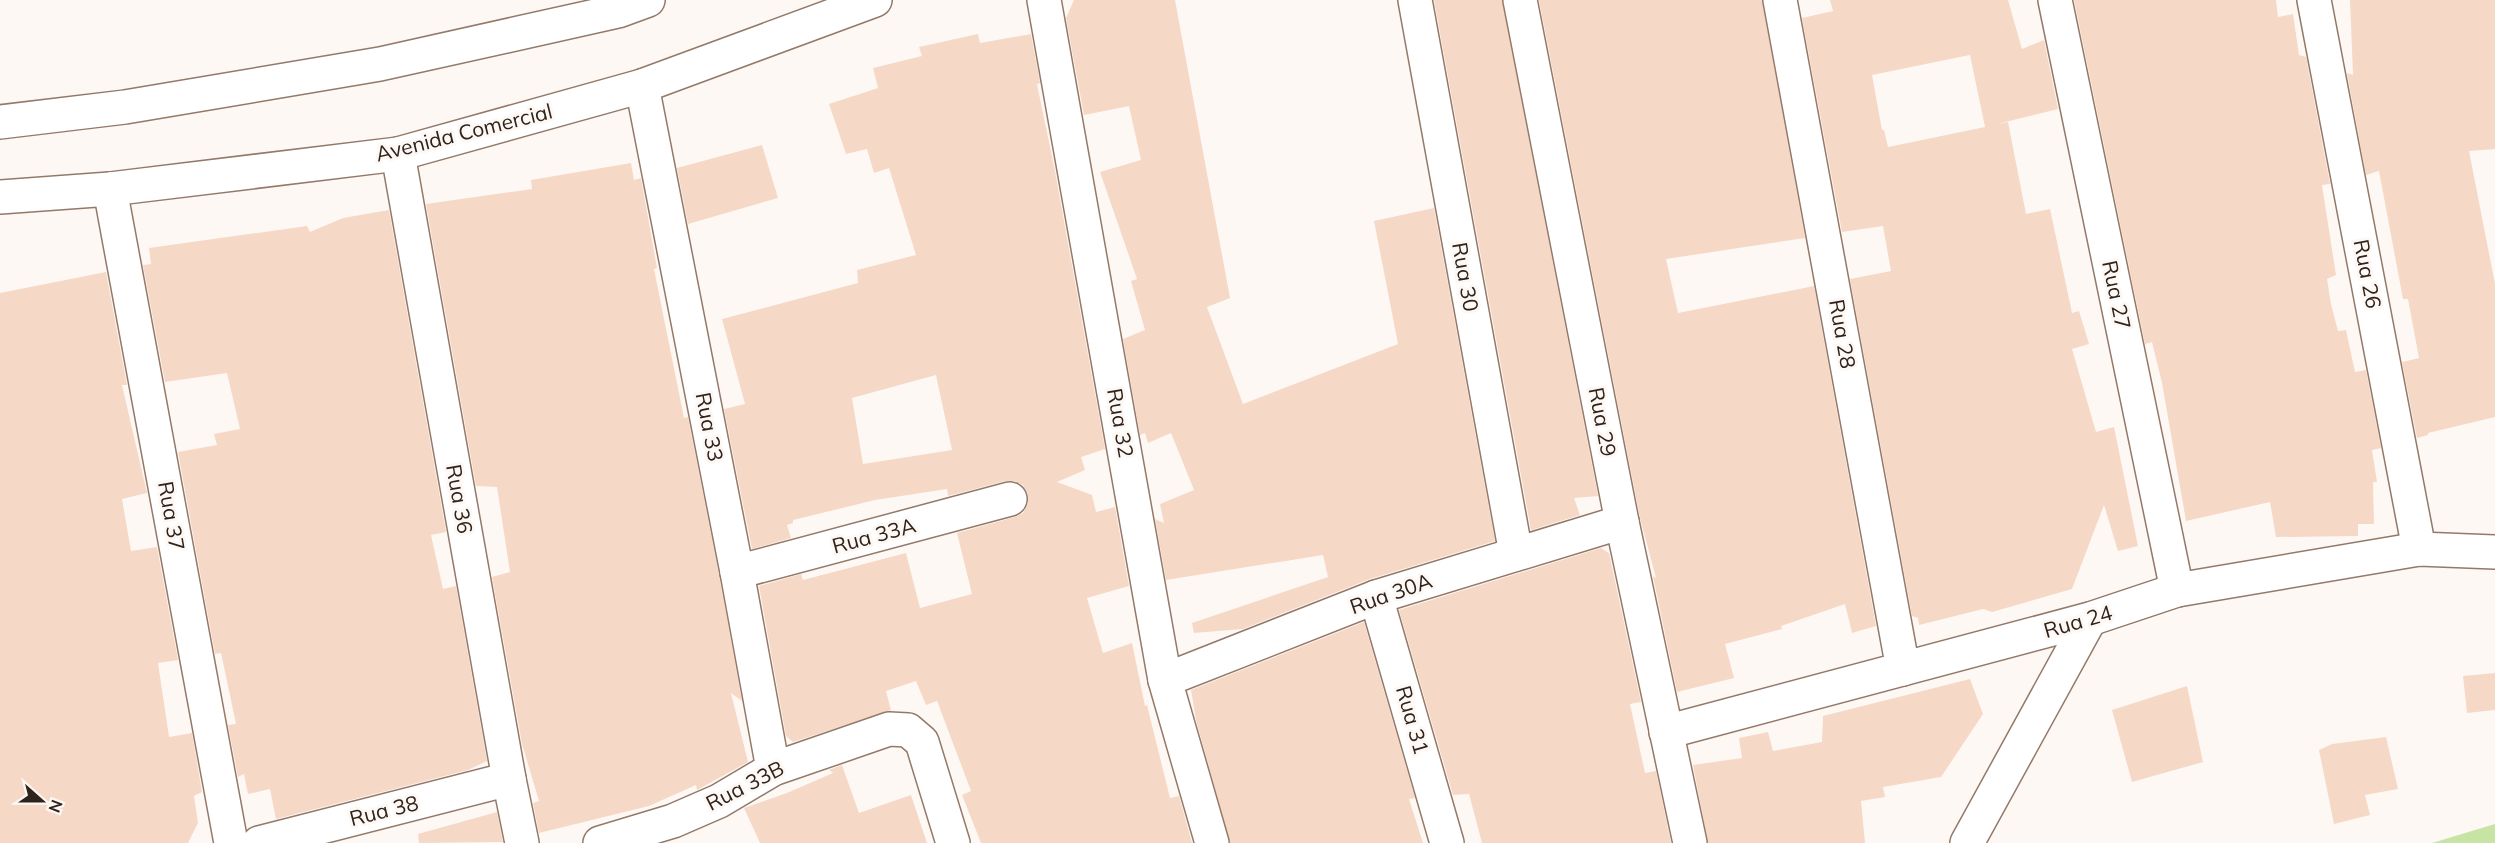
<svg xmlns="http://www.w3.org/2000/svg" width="2495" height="843" font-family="Mulish,sans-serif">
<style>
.green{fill:#c8e4a5}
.building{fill:#f6d8c7;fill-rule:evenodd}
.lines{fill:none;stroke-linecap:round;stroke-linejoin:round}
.minor-casing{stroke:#937969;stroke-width:36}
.minor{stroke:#fff;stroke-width:33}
.labels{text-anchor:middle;stroke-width:6;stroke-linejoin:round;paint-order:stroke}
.street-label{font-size:21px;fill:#2e231c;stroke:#fef8f4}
</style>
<rect width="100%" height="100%" fill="#fef8f4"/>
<!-- green -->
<path class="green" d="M2495,824v19h-63z"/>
<!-- building -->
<g class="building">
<path d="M1074,0h101l55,298 -23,9 36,97 155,-60 -24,-123 60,-13 61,333 -125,38 -127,50 -49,4 -2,-10 136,-46 -5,-22 -157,25 -11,-61 9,4 -4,-19 34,-14 -23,-57 -23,10 -3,-10 -5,2 -17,-96 22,-9 -14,-49 6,-2 -37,-107 41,-12 -12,-54 -45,9 -18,-97z"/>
<path d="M1434,0h68l96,496 -24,2 6,17 -49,15z"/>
<path d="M1539,0h223l43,238 -139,21 12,54 136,-27 62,340 -24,7 -7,-29 -64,22 1,3 -57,15 9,34 -57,14 -24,-116 3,2 -16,-60z"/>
<path d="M1830,0h178l14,49 22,-9 14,69 -61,15 11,-2 18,92 24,-5 22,104 7,-2 10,33 -17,5 24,83 18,-5 24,119 -20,5 -14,-46 -32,84 -80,23 -9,-3 -64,16 -1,-7 -6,-2 -62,-337 41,-8 -8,-45 -41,6 -40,-214 31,-7zM1970,55l15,72 -97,20 -4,-17h-2l-10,-55z"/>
<path d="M2074,0h202l2,17 15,-3 6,41 7,2 24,127 -8,1 14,90 -9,4 4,25 7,27 8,-1 9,42 11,-2 15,78 -9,2 5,32h-4l1,42h-16v12l-82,1 -6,-35 -84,19 -24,-138 -10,-41 -7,2z"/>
<path d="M2350,0h145v149l-26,2 26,133v133l-67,16v2l-11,3 -15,-76 17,-4 -11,-59h-5l-24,-128 -13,4 -19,-102 6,2z"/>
<path d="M978,34l2,9 51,-9 9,49 -3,1 18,87 50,278 -24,8 4,13 -28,12 35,13 4,17 19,-5 14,79 -42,12 16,55 29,-10 13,63 2,-1 23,93 9,-2 13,47h-211l-19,-48 9,-4 -34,-90 -11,4 -10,-24 -30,10 5,19 -98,32 -7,-6 -27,-150 42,-12 2,6 103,-27 14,55 52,-14 -15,-61 58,-16 8,-4 5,-9v-10l-5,-9 -9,-4h-9l-57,15 -1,-7 -72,11 -82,20v3l-6,2 4,13 -39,11 -28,-140 21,-5 -23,-85 136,-36 -1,-13 59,-15 -27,-87 -15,5 -7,-24 -21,5 -17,-50 49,-16 -5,-20 49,-12 -3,-9zM936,375l16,75 -89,14 -11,-66z"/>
<path d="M762,145l16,53 -90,26 -11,-56z"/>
<path d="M631,163l3,17 7,-2 16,90 -3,1 30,149 4,-1 31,158 23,126 -11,-8 17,69 -51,28 -1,-5 -47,21 -110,27 -6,-30 6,-2 -17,-57 -30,-167 18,-5 -13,-85 -21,-1 -50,-282 106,-15 -1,-9z"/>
<path d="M389,210l57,322 -15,3 12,54 13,-3 31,175 -19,9 -192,49 -6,-30 -22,5 -4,-20 -6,3 -10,-52 8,-1 -15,-71 -6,1 -37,-202 39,-7 -3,-11 26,-5 -13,-56 -62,9 -22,-117 8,-1 -2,-16 158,-22 3,6 33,-14z"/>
<path d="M106,272l21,113h-5l25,108 -25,6 9,52 26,-4 21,113 -20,3 11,74 23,-4 10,59 -8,4 4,27 -10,20h-188v-550z"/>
<path d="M1601,548l8,5 32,149 -11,2 15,69 11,-2 15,72h-189l-13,-49 -16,1 -54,-185z"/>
<path d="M1364,622l51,176 -6,1 14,44h-193l-34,-123 -5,-30z"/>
<path d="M2495,673v37l-28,3 -4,-37z"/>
<path d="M1970,679l13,35 -42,63 -58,10 2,10 -24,4 4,42h-157l-15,-78 49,-7 -3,-20 29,-6 5,19 49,-9 1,-26z"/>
<path d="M2187,686l16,76 -71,20 -20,-72z"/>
<path d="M2386,737l12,52 -33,6 5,20 -36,9 -15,-74 13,-6z"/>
<path d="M842,765l17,48 52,-18 16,48h-167l-16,-35 43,-15 46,-20 -4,-3z"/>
<path d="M497,812l6,30 -84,1 -1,-9z"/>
</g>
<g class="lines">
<!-- minor casing -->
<g class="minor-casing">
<g id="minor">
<path d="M1044,0l121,680 47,163"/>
<path d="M1415,0l101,554"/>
<path d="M1520,0l102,522 68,321"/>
<path d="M1780,0l123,669"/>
<path d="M2055,0l122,590"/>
<path d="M2314,0l105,549"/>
<path d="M642,86l95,486 36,197"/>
<path d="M0,122l125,-15 255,-43 238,-53 30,-11"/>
<path d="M398,154l111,625 13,64"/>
<path d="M110,189l121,654"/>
<path d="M0,197l110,-8 288,-35 244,-68 233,-86"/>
<path d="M737,572l273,-73"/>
<path d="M1376,597l71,246"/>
<path d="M1165,680l211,-83 246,-75"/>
<path d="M1666,732l424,-113 87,-29 242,-41 76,3"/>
<path d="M259,843l250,-64"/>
<path d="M600,843l73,-22 46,-20 54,-32 116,-40 19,1 14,12 31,101"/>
<path d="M1967,843l123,-224"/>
</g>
</g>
<!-- minor -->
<use href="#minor" class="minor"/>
</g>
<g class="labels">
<!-- street labels -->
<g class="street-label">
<text transform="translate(464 133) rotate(-14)" y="7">Avenida Comercial</text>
<text transform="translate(2367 274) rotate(79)" y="7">Rua 26</text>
<text transform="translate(1465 277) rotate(80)" y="7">Rua 30</text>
<text transform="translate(2116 295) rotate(78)" y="7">Rua 27</text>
<text transform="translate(1842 334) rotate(80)" y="7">Rua 28</text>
<text transform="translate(1602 422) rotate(79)" y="7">Rua 29</text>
<text transform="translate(1120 423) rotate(80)" y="7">Rua 32</text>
<text transform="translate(709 427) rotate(79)" y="7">Rua 33</text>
<text transform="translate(459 499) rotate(80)" y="7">Rua 36</text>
<text transform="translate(171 516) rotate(80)" y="7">Rua 37</text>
<text transform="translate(874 536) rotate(-15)" y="7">Rua 33A</text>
<text transform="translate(1391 594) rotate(-19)" y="7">Rua 30A</text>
<text transform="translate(2078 622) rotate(-16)" y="7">Rua 24</text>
<text transform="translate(1412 720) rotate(74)" y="7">Rua 31</text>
<text transform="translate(745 786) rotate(-27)" y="7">Rua 33B</text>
<text transform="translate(384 811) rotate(-14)" y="7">Rua 38</text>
</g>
</g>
<!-- north arrow -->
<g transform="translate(42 801) rotate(111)" stroke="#fef8f4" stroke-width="4.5" paint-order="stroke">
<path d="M0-4.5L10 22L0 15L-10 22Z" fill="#2e231c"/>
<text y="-9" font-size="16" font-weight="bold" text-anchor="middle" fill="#2e231c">N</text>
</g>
</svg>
